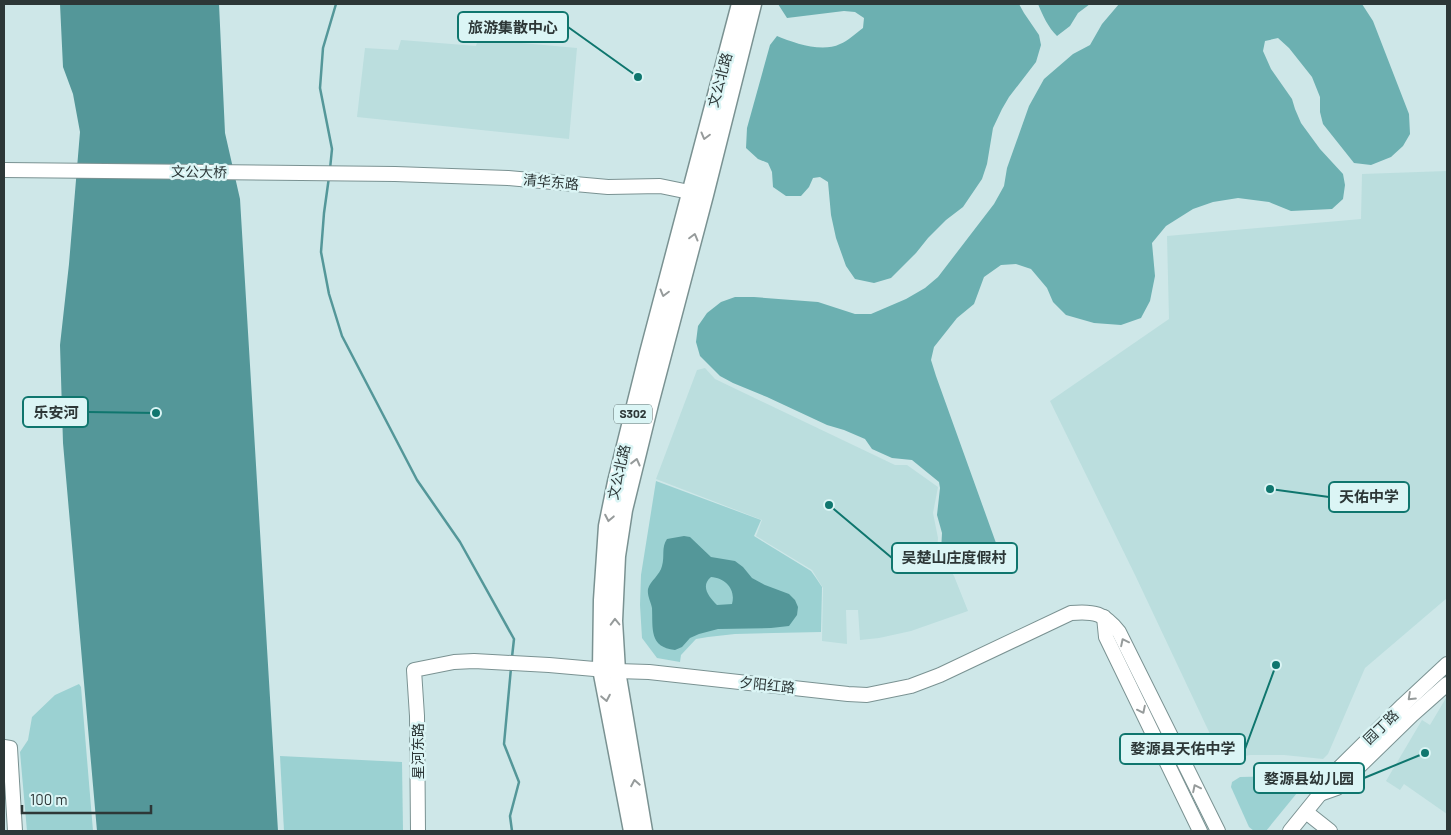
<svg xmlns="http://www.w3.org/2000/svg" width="1451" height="835" font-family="Barlow,'Noto Sans SC',sans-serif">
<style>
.built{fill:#bbdede}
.green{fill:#9bd1d2}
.forest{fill:#6cb0b1}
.water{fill:#549799;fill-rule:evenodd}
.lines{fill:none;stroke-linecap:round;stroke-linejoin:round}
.stream{stroke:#549799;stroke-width:2.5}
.secondary-casing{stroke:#7a9292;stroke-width:16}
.primary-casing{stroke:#7a9292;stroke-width:19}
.secondary{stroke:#fff;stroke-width:14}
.primary{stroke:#fff;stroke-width:16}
.oneway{stroke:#969b9b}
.labels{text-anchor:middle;stroke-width:5;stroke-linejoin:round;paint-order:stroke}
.shield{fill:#dbf5f5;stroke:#617070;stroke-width:1}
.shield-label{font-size:12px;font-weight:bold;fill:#2d3737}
.street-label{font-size:14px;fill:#2d3737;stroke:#dbf5f5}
.leader{fill:none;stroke:#0f766e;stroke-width:2}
.callout-dot{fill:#0f766e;stroke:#dbf5f5;stroke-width:2}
.callout{fill:#dbf5f5;stroke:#0f766e;stroke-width:2}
.callout-label{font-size:15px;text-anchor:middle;font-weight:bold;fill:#2d3737}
</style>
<rect width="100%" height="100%" fill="#cee7e8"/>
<!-- built -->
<g class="built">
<path d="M478,39l99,9 -8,91 -212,-22 8,-69 33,2 3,-10 75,6z"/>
<path d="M1447,171v427l-82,70 -37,86 -5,5 -39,-4h-34l-47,9 -1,-2 17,-9 -83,-176 -86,-176 119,-82 -2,-83 194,-17 1,-45z"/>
<path d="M705,368l10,11 180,86h12l31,22 -5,26 5,25 -1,13 17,25 14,35 -57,20 -32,7 -19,2 -2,-30h-12l1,34 -25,-3 1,-53 -11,-18 -56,-34 6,-16 -106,-41 41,-109z"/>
<path d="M1446,698l1,1v115l-43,-30 -4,6 -14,-9 36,-61 8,5z"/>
</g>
<!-- green -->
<g class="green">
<path d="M656,481l105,39 -7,16 57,35 5,7 6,9 -1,45 -86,2 -27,3 -12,2 -15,16 -1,7 -23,-4 -15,-20 -2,-33 1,-30z"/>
<path d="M79,684l2,3 12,144h-66l-7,-79 8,-12 4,-23 23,-22z"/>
<path d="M280,756l122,6 1,69h-119z"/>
<path d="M1288,776c6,5 9,9 9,17l-31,38h-12l-5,-4 -18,-40 1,-5 8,-5z"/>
</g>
<!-- forest -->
<g class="forest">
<path d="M778,4h241l5,9 15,22 2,10 -5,17 -27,35 -7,12 -9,19 -6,36 -5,15 -19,28 -17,13 -18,18 -12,15 -25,25 -17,5 -19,-4 -9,-13 -10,-28 -5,-23 -3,-33 -8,-5 -7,1 -4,9 -8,9h-15l-13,-9 -1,-15 -4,-9 -10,-4 -12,-11 1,-20 23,-83 7,-9c17,7 45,17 63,8 8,-3 16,-11 23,-16l1,-10 -9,-6 -11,-1 -57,7z"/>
<path d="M1038,4h52l-12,9 -8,13 -13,10c-9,-9 -14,-20 -19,-32z"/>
<path d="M1119,4h243l11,17 36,93 1,20 -7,12 -12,11 -20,8 -17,-2 -31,-39 -3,-12v-15l-8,-20 -23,-29 -11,-10 -13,3 -2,10 8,18 21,30 3,10 6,14 19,26 23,25 2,11 -2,14 -11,10 -41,2 -22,-9 -31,-4 -25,4 -20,7 -27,17 -14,17 3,33 -5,25 -9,17 -20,7 -27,-2 -28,-8 -13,-13 -6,-14 -16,-19 -15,-5 -15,1 -17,12 -10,27 -17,14 -23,29 -3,13 5,16 60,167 -2,15 -13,13 -11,2 -10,-2 -11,-9 -8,-10 1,-19 -5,-18 3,-27 -1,-6 -27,-22 -20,-2 -20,-9 -7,-10 -21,-9 -17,-5 -60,-28 -34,-14 -13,-7 -20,-20 -4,-14 2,-16 9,-13 14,-11 14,-5h19l64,5 37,12h16l35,-15 19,-11 13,-11 56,-73 10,-18 3,-18 22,-62 15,-27 29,-25 17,-9 12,-21z"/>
</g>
<!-- water -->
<g class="water">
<path d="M60,4h159l6,129 15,66 38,632h-181l-34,-388 -3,-98 9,-81 11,-132 -7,-38 -10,-27z"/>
<path d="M684,536l6,1 21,20 24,4 8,6 9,11 13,7 24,9 6,6 3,7 -1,8 -8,11 -18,2 -53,1 -19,5 -9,4 -8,9 -7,3c-26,-3 -22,-21 -23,-42 -1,-6 -5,-12 -4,-19 2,-8 12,-14 14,-23 3,-10 -1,-18 5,-27zM711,577c15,1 25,13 21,27l-15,1c-8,-8 -17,-19 -6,-28z"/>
</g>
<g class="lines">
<!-- stream -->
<g class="stream">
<path d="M330,169l2,-20 -12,-61 3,-40 13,-44"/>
<path d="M329,177l-5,36 -3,39 8,42 13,42 75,144 43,62 54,97 -2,18"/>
<path d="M511,668l-7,76 15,38 -9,34 2,15"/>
</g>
<!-- secondary casing -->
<g class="secondary-casing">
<g id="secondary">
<path d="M4,170l391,4 113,4 100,9 52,-1 39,8"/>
<path d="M1104,617l2,20 94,194"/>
<path d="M4,747l6,1 5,83"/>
<path d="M1320,794l17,-6 75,-73 35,-31"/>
<path d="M1306,812l24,19"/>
<path d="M418,831l-1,-115 -3,-46 40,-8 20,-1 75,4 68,6 32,1 199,22 19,1 44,-9 29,-11 131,-62c23,-2 33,0 48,19l99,199"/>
<path d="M1290,831l30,-37 8,-15 75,-74 44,-41"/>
</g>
</g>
<!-- primary casing -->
<g class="primary-casing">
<g id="primary">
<path d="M632,831l-31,-162 1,-69 5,-74 9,-44 32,-129 92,-349"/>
<path d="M644,831l-27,-160 -3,-50 3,-65 7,-46 26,-106 55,-209 48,-191"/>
</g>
</g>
<!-- secondary -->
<use href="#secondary" class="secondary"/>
<!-- primary -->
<use href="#primary" class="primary"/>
</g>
<!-- one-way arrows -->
<defs><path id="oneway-chevron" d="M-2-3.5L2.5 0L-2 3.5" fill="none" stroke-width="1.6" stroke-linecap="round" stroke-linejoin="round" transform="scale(1.25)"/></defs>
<g class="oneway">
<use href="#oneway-chevron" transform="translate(705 136) rotate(105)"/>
<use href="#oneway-chevron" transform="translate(694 237) rotate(-75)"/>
<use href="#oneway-chevron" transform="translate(664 293) rotate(105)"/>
<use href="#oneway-chevron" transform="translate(636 462) rotate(-76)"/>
<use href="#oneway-chevron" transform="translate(609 518) rotate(101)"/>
<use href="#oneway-chevron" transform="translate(615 622) rotate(-91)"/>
<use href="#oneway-chevron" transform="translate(1124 642) rotate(-116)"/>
<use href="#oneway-chevron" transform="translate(1411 697) rotate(137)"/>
<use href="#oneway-chevron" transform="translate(606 698) rotate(79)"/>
<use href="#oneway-chevron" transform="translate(1142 710) rotate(64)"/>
<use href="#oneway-chevron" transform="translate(635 783) rotate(-100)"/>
<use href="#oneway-chevron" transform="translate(1196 788) rotate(-116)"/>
</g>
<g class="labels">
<!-- shield labels -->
<rect class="shield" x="614" y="404.5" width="38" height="19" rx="4"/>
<g class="shield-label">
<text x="633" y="418">S302</text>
</g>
<!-- street labels -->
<g class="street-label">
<text transform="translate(720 80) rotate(-75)" y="5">文公北路</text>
<text transform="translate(199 172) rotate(1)" y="5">文公大桥</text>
<text transform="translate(551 182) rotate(5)" y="5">清华东路</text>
<text transform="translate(619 472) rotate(-77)" y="5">文公北路</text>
<text transform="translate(767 685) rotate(6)" y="5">夕阳红路</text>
<text transform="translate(1381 727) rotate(-44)" y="5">园丁路</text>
<text transform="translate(418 751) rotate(-90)" y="5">星河东路</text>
</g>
</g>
<!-- callouts -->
<path class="leader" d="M638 77L568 27M156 413L88 412M1270 489L1329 497M829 505L892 558M1276 665L1245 749M1425 753L1364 778"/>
<g class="callout-dot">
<circle cx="638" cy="77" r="5"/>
<circle cx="156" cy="413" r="5"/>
<circle cx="1270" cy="489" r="5"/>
<circle cx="829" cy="505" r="5"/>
<circle cx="1276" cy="665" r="5"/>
<circle cx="1425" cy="753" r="5"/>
</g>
<g class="callout">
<rect x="458" y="12" width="110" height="30" rx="5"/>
<rect x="23" y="397" width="65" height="30" rx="5"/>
<rect x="1329" y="482" width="80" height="30" rx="5"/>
<rect x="892" y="543" width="125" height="30" rx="5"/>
<rect x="1120" y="734" width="125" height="30" rx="5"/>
<rect x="1254" y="763" width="110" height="30" rx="5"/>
</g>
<g class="callout-label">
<text x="513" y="33">旅游集散中心</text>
<text x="56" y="418">乐安河</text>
<text x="1369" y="502">天佑中学</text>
<text x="954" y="563">吴楚山庄度假村</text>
<text x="1183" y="754">婺源县天佑中学</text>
<text x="1309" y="784">婺源县幼儿园</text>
</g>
<!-- border -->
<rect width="1451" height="835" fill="none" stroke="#2d3737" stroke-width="10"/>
<!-- scale -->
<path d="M22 805v8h129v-8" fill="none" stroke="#2d3737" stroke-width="2.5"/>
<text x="30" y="805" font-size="15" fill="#2d3737" stroke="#dbf5f5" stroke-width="4" paint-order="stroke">100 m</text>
</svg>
